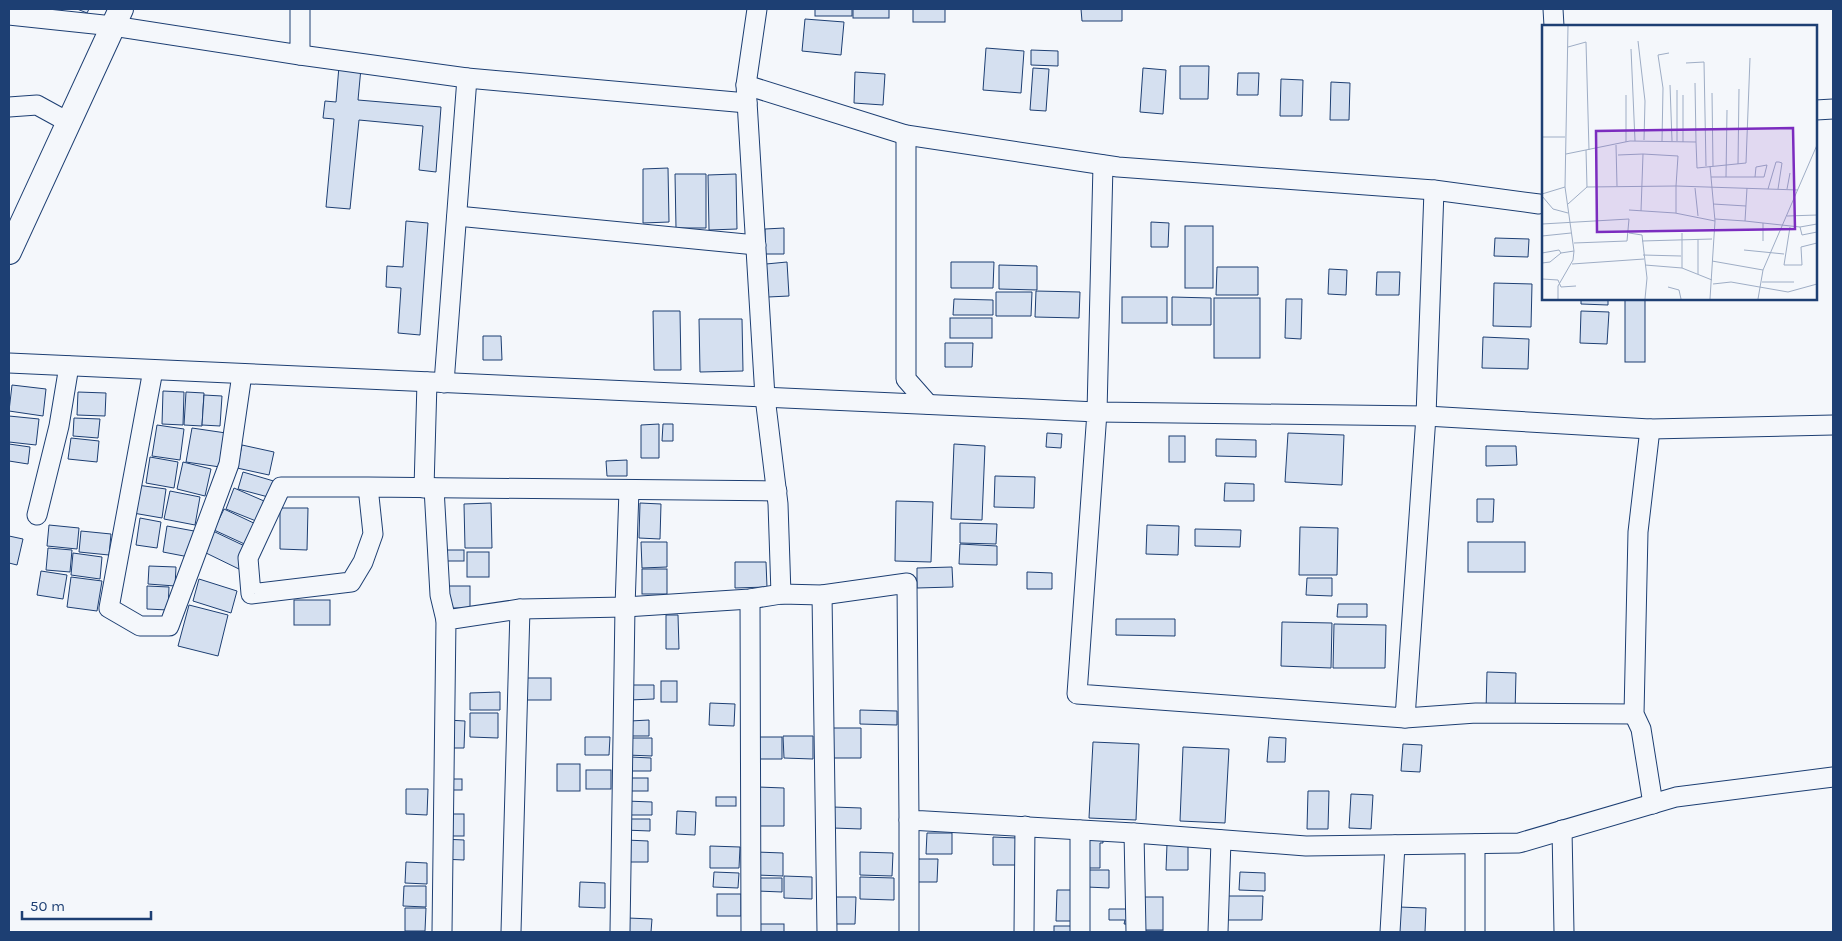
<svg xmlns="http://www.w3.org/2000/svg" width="1842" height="941" font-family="Karla,sans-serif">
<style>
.building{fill:#d5e0f0;stroke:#1d3f73}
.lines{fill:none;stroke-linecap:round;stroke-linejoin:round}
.minor-casing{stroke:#1d3f73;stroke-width:21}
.major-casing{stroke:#1d3f73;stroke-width:26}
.minor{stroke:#f4f7fb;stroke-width:19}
.major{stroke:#f4f7fb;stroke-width:24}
.inset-road{fill:none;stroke:#9eadc5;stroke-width:1}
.view{fill:#7b2cbf;fill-opacity:0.15;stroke:#7b2cbf;stroke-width:2.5}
.inset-edge{fill:none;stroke:#1d3f73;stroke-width:2.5}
</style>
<rect width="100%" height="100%" fill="#f4f7fb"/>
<!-- building -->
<g class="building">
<path d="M77,9h12l-2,4z"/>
<rect x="815" y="9" width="37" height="7"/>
<rect x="853" y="9" width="36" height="9"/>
<rect x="913" y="9" width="32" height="13"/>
<path d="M1081,9h41v12h-40z"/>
<path d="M805,19l39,3 -3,33 -39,-4z"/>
<path d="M986,48l38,3 -3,42 -38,-3z"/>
<path d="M1031,50l27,1v15l-27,-1z"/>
<path d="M339,66l22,2 -3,32 83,7 -5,65 -17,-2 4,-44 -64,-6 -9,89 -24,-2 8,-88 -11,-1 2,-17 11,1z"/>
<path d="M1180,66h29l-1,33h-28z"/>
<path d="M1033,68l16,1 -3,42 -16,-1z"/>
<path d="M1143,68l23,2 -3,44 -23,-2z"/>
<path d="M855,72l30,2 -2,31 -29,-2z"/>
<path d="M1238,73h21l-1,22h-21z"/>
<path d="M1281,79l22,1 -1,36h-22z"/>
<path d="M1331,82l19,1 -1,37h-19z"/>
<path d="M668,168l1,54 -26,1v-54z"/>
<path d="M675,174h31v54h-30z"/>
<path d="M736,174l1,55 -28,1 -1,-55z"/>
<path d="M406,221l22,2 -8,112 -22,-2 3,-45 -15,-1 1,-21 16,1z"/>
<path d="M1151,222l18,1 -1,24h-17z"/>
<rect x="1185" y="226" width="28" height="62"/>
<path d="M784,228v26h-19v-25z"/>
<path d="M1495,238l34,1 -1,18 -34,-1z"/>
<path d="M787,262l2,34 -21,1 -2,-33z"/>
<path d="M951,262h43l-1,26h-42z"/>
<path d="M999,265l38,1v24l-38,-1z"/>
<path d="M1217,267h41v28h-42z"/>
<path d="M1329,269l18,1 -1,25 -18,-1z"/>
<path d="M1377,272h23l-1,23h-23z"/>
<path d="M1494,283l38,1 -1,43 -38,-1z"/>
<path d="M1036,291l44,1 -1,26 -44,-1z"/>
<path d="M996,292h36l-1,24h-35z"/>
<rect x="1122" y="297" width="45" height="26"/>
<path d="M1172,297l39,1v27h-39z"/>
<rect x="1214" y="298" width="46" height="60"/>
<path d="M954,299l39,1v15h-40z"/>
<path d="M1286,299h16l-1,40 -16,-1z"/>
<path d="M1581,299h27v6l-27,-1z"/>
<rect x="1625" y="299" width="20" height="63"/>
<path d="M653,311h27l1,59h-27z"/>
<path d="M1581,311l28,1 -2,32 -27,-1z"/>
<rect x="950" y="318" width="42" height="20"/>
<path d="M699,319h43l1,52 -43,1z"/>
<path d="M483,336h18l1,24h-19z"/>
<path d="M1483,337l46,2 -1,30 -46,-1z"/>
<path d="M945,343h28l-1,24h-27z"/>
<path d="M12,385l34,4 -3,27 -34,-5z"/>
<path d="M163,391l21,1 -1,33 -21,-1z"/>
<path d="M78,392l28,1 -1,23 -28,-1z"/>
<path d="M186,392l18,1 -2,33 -18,-1z"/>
<path d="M204,395l18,1 -2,30 -18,-1z"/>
<path d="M9,416l30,3 -3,26 -27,-3z"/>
<path d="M74,418l26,1 -2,19 -25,-2z"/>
<path d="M659,424v34h-18v-33z"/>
<path d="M663,424h10v17h-11z"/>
<path d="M157,425l27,4 -4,31 -28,-4z"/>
<path d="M192,428l34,5 -6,34 -34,-5z"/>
<path d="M1047,433l15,1 -1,14 -15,-1z"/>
<path d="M1288,433l56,2 -2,50 -57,-3z"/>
<rect x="1169" y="436" width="16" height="26"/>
<path d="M71,438l28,3 -2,21 -29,-3z"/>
<path d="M1216,439l40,1v17l-40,-1z"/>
<path d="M9,444l21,3 -2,17 -19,-3z"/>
<path d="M954,444l31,2 -3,74 -31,-1z"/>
<path d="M242,445l32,7 -5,23 -32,-7z"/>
<path d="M1486,446h30l1,19 -31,1z"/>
<path d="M150,457l28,5 -4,26 -28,-5z"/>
<path d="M627,460v16h-20l-1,-15z"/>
<path d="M183,462l28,7 -6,27 -28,-7z"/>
<path d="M243,472l34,10 -5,16 -34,-9z"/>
<path d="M995,476l40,1 -1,31 -40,-1z"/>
<path d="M1225,483l29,1v17h-30z"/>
<path d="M137,485l29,4 -4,29 -29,-5z"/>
<path d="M234,488l30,13 -8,20 -30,-12z"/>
<path d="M170,491l30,6 -5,28 -31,-6z"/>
<path d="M1477,499h17l-1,23h-16z"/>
<path d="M896,501l37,1 -2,60 -36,-1z"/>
<path d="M491,503l1,45h-27l-1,-44z"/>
<path d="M640,503l21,1 -1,35 -21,-1z"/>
<path d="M280,508h28l-1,42 -27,-1z"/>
<path d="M224,509l36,17 -9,21 -37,-17z"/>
<path d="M140,518l21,4 -4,26 -21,-3z"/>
<path d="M960,523l37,1 -1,20 -36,-1z"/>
<path d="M49,525l30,3 -2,21 -30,-3z"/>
<path d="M1147,525l32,1 -1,29 -32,-1z"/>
<path d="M167,526l27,5 -5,26 -26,-5z"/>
<path d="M1300,527l38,1 -1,47h-38z"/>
<path d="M1195,529l46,1 -1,17 -45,-1z"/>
<path d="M81,531l30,3 -2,21 -30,-3z"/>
<path d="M213,531l38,18 -10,21 -37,-18z"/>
<path d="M9,536l14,3 -6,26 -8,-2z"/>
<path d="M641,542h26v25l-25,1z"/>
<rect x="1468" y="542" width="57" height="30"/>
<path d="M960,544l37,2v19l-38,-1z"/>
<path d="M48,548l24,2 -2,22 -24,-2z"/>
<rect x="447" y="550" width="17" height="11"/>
<rect x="467" y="552" width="22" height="25"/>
<path d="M73,553l29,4 -2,22 -29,-4z"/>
<path d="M735,562h31l1,25 -32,1z"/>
<path d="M149,566l27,1 -1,19 -27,-2z"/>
<path d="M952,567l1,20 -36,1v-20z"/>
<rect x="642" y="569" width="25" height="25"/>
<path d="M41,571l26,4 -4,24 -26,-4z"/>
<path d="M1027,572l25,1v16h-25z"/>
<path d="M71,577l31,4 -5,30 -30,-4z"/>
<path d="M1307,578h25v18l-26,-1z"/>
<path d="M199,579l38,12 -6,22 -38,-12z"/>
<path d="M147,586l22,1 -1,23 -21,-1z"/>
<rect x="445" y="586" width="25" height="22"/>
<rect x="294" y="600" width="36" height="25"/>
<path d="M1338,604h29v13h-30z"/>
<path d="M189,605l39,10 -10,41 -40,-10z"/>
<path d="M666,615h12l1,34h-13z"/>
<path d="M1116,619h59v17l-59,-1z"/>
<path d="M1282,622l50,1 -1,45 -50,-2z"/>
<path d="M1334,624l52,1 -1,43h-52z"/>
<path d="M1487,672l29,1 -1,39 -29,-1z"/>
<rect x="521" y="678" width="30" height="22"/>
<rect x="661" y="681" width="16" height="21"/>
<path d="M629,685h25v14l-25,1z"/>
<path d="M500,692v18h-30v-17z"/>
<path d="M710,703l25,1 -1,22 -25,-1z"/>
<path d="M860,710l37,1v14l-37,-1z"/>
<path d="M470,713h28v25l-28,-1z"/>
<path d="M447,720l18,1 -1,27h-18z"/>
<path d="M649,720v16h-19v-15z"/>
<path d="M832,728h29v30h-30z"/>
<path d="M783,736h30v23l-29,-1z"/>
<path d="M585,737h25l-1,18h-24z"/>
<path d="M755,737h27v22h-28z"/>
<path d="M1269,737l17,1 -1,24h-18z"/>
<path d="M627,738h25v18l-25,-1z"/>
<path d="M1093,742l46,2 -3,76 -47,-2z"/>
<path d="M1403,744l19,1 -2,27 -19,-1z"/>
<path d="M1183,747l46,2 -4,74 -45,-2z"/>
<path d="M631,757l20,1v13h-20z"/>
<rect x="557" y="764" width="23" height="27"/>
<rect x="586" y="770" width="25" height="19"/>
<rect x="630" y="778" width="18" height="13"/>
<rect x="444" y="779" width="18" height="11"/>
<path d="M758,787l26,1v38h-26z"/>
<path d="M406,789h22l-1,26 -21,-1z"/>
<path d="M1308,791h21l-1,38h-21z"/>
<path d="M1351,794l22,1 -2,34 -22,-1z"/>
<rect x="716" y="797" width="20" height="9"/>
<path d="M626,801l26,1v13h-26z"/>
<path d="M833,807l28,1v21l-28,-1z"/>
<path d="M677,811l19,1 -1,23 -19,-1z"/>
<rect x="442" y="814" width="22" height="22"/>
<path d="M625,819h25v12l-26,-1z"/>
<path d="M927,833h25v21h-26z"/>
<path d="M993,837l24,1 -1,27h-23z"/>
<path d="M442,839l22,1v20l-23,-1z"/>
<path d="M1088,839h15v4h-3v25h-12z"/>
<path d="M626,840l22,1v21h-22z"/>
<path d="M1167,844h21v26h-22z"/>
<path d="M710,846l30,1 -1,21h-29z"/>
<path d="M756,852l27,1v23l-27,-1z"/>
<path d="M860,852l33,1 -1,23 -32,-1z"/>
<path d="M916,859h22l-1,23h-21z"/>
<path d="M406,862l21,1v21l-22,-1z"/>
<path d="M1087,870h22v18l-22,-1z"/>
<path d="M714,872l25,1 -1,15 -25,-1z"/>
<path d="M1240,872l25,1v18l-26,-1z"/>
<path d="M784,876l28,1v22l-28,-1z"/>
<path d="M860,877l34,1v22l-34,-1z"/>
<path d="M757,878h25v14l-25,-1z"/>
<path d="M580,882l25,1v25l-26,-1z"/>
<path d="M404,886h22v21l-23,-1z"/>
<path d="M1057,890h19v31h-20z"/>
<rect x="717" y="894" width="24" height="22"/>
<path d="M1225,896h38l-1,24h-38z"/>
<path d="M832,897h24l-1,27h-24z"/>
<rect x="1143" y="897" width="20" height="33"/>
<path d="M1399,907l27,1 -1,24h-27z"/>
<path d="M405,908h21l-1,23h-20z"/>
<path d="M1109,909h22l-1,15h-6l1,-4h-16z"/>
<path d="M628,918l24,1 -1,13h-24z"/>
<rect x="757" y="924" width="27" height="8"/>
<rect x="1054" y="926" width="21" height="6"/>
<rect x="1144" y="931" width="19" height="1"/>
</g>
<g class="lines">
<!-- minor casing -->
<g class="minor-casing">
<g id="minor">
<path d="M757,9l-11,76 19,312 13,107 3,90"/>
<path d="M1553,9l1,17"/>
<path d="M9,15l104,11 187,29v-46"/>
<path d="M300,55l167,23"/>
<path d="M746,85l160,50 212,32 316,23 105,14"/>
<path d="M9,107l28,-2 31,17"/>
<path d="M1816,110l17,-1"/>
<path d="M906,135v244l22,25"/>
<path d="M1103,165l-6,247 329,4 224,13 183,-4"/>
<path d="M457,216l299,29"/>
<path d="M9,363l1088,49 -20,282 328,24 21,-302 8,-226"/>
<path d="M153,370l-44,238 31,18h29l60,-162 13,-90"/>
<path d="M444,383l23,-305 280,25"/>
<path d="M1650,429l-12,103 -4,182 7,15 12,75"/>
<path d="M368,487h-87l-33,71 3,36 100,-12 12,-20 10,-28 -5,-47 409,4"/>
<path d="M424,488l3,-106"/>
<path d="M434,488l6,107 6,25"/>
<path d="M37,515l22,-89 10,-60"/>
<path d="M822,595l5,337"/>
<path d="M750,599l1,333"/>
<path d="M1405,718l71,-5 158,1"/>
<path d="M909,820v112"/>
<path d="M1562,830l2,102"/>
<path d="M1134,833l2,99"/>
<path d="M442,932l4,-312 74,-11 105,-2 125,-8 31,-5 41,1 85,-12 2,237 225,13 172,13 213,-3 157,-46 157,-20"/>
<path d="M511,932l9,-323"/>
<path d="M620,932l5,-325 4,-117"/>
<path d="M1024,932l1,-106"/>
<path d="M1080,932v-102"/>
<path d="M1218,932l3,-92"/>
<path d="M1390,932l5,-87"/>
<path d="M1475,932v-88"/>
</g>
</g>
<!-- major casing -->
<g class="major-casing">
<path id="major" d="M9,252l112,-243"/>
</g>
<!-- minor -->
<use href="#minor" class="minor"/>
<!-- major -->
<use href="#major" class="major"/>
</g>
<!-- overview -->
<g transform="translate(1542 25)">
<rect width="275" height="275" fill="#f4f7fb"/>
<path class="inset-road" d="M96,16l7,60 -1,39M26,22l18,-5 3,108M89,24l4,92M144,38l18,-1 2,104M153,58l1,59M128,60l2,56M135,65v51M170,68l1,73M84,70v47M141,70v47M0,112h23M120,116l1,-53 -5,-33 11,-2M74,120l1,41M44,125l1,37 89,-1v27M24,129l64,-13 66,1 1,26 49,-5 4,-105M76,130l25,-1M196,139l1,-75M168,141l5,55 -5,78M169,152h44l1,-10 11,-2 -3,12h-9M184,152l1,-67M153,163l3,28M226,164l8,-27h3l3,1 -4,26M245,164l3,-16M0,169l23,-7M0,171l11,13 15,4M26,179l19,-17M171,179l33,2M87,185l46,3 40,8M99,186l2,-57 35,2 -2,30 122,4M245,191l30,-1M173,194l30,2 2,-33M203,196l18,2M0,199l87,-5 -2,22 -53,2M248,202l-6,38h18l-1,-18 16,-4M258,202l2,8 15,-3M87,208l13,2 5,43 -2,21M0,211l29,-3M156,214v35M100,216l70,-2M221,216v-18l37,4 17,-3M202,225l40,4M0,228l17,-3 2,3M101,230l38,1M170,236l51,9M0,238l8,-1 11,-9 13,-2M30,239l72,-5M103,240l37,3 30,12M140,243v-35M0,254l16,1 3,7 15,-1M220,257h32M171,259l18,-2 57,10 29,-8M126,262l11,3 2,9M16,274v-13l15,-26 1,-9 -9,-64 3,-161M216,274l5,-29 54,-125"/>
<path class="view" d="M251,103l2,101 -198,3 -1,-101z"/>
<rect width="275" height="275" class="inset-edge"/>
</g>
<!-- border -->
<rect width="1842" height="941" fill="none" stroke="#1d3f73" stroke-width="20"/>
<!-- scale -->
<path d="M22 911v8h129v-8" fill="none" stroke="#1d3f73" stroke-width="2.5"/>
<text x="30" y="911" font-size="15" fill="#1d3f73" stroke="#f4f7fb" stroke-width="4" paint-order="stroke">50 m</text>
</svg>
